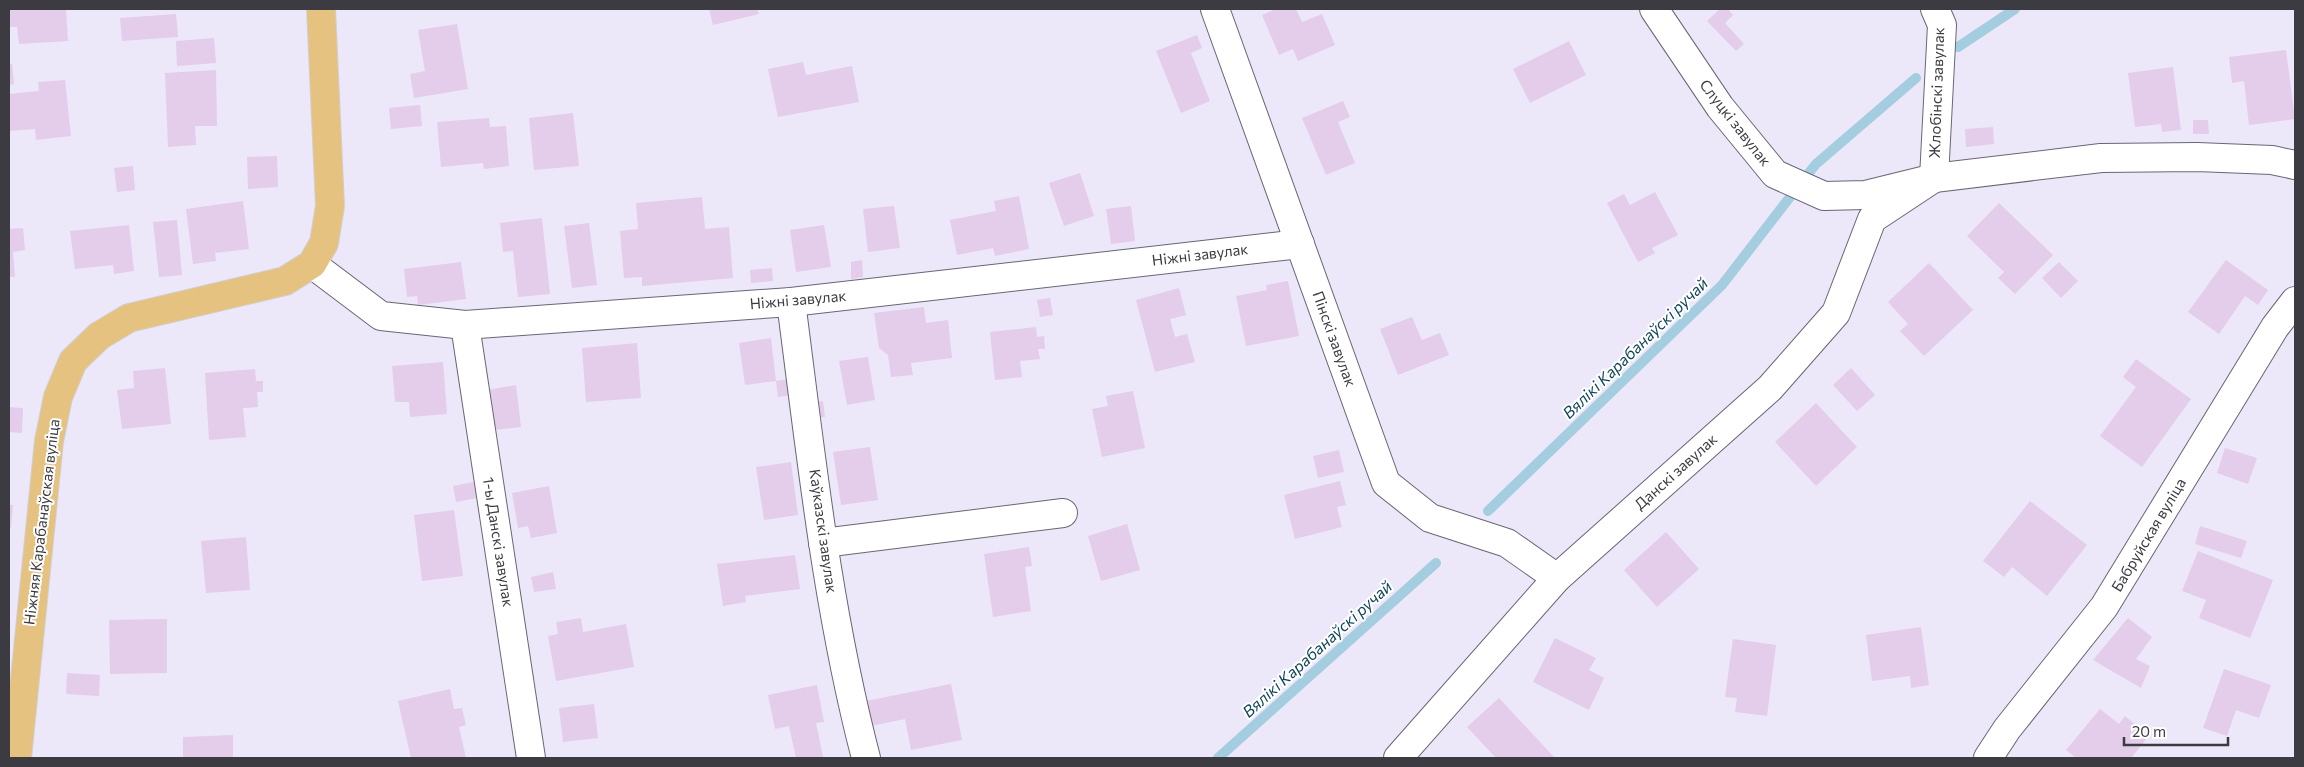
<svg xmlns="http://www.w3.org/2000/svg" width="2304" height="767" font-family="Commissioner,sans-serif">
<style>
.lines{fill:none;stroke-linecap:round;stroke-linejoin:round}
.stream{stroke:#a5cde0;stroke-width:10}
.building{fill:#e4cceb}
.minor-casing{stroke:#696674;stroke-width:30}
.major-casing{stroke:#d0d0d2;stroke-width:30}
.minor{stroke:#fff;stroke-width:28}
.major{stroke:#e6c280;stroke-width:28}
.labels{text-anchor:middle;stroke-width:4;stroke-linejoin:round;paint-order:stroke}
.street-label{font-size:15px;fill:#3d3b42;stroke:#fff}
.water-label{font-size:16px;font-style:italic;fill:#0f4559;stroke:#fff}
</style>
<rect width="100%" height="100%" fill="#ece8f9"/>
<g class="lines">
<!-- stream -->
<g class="stream">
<path d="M1958,47l57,-38"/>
<path d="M1808,174l8,-10 100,-86"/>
<path d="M1488,511l234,-226 68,-88"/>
<path d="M1218,758l218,-195"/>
</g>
</g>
<!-- building -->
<g class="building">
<path d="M9,9h57l2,32 -49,3 -2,-17h-8z"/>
<path d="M709,9h48l2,5 -46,11z"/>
<path d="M1276,9h20l6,13 20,-8 13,31 -37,16 -5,-12 -14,6 -17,-40z"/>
<path d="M1720,9h8l5,6 -8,8 19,21 -8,7 -29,-30z"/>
<path d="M176,14l2,23 -56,4 -2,-23z"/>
<path d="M457,24l11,65 -54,9 -4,-24 15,-3 -7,-41z"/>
<path d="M1197,35l5,13 -11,5 19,48 -29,12 -25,-62z"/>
<path d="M214,38l2,25 -39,3 -1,-25z"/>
<path d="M1569,41l17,34 -56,28 -17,-34z"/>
<path d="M2286,50l9,69 -46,6 -5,-44 -12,2 -3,-26z"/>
<path d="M803,62l3,13 46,-9 7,36 -81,15 -10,-48z"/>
<path d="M9,64h3l2,20 -5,1z"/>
<path d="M2173,67l8,63 -19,2 -1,-8 -26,3 -7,-54z"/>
<path d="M216,70l1,56h-22l1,19 -28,2 -3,-74z"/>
<path d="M65,80l6,56 -35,4 -1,-11 -26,2v-37l30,-3 -1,-9z"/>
<path d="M1343,101l7,16 -12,5 17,41 -29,12 -24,-57z"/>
<path d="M420,105l2,21 -31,3 -2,-21z"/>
<path d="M573,113l6,53 -45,4 -5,-52z"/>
<path d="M489,118l1,9 16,-1 3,40 -25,3 -1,-6 -42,4 -4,-45z"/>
<path d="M2193,120h15l1,14h-16z"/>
<path d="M1993,127l1,17 -28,3 -1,-18z"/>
<path d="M277,156l1,31 -30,2 -1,-32z"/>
<path d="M133,166l2,24 -18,2 -3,-24z"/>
<path d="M1080,173l14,43 -30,10 -15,-43z"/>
<path d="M1655,192l23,43 -26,13 3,5 -17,9 -31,-59 17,-9 6,11z"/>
<path d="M1019,196l10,53 -34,7 -2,-8 -36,7 -7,-35 46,-9 -2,-10z"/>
<path d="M702,197l3,32 24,-2 4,51 -91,8v-9l-18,1 -4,-47 18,-2 -2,-26z"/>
<path d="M243,201l6,48 -34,4 1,8 -23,3 -7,-55z"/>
<path d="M1999,203l54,52 -38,39 -17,-16 6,-6 -37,-36z"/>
<path d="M894,206l6,42 -32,4 -5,-43z"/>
<path d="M1131,206l4,35 -24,3 -5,-35z"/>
<path d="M542,218l8,76 -32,3 -5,-46 -10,1 -3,-29z"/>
<path d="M177,220l5,55 -23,2 -6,-55z"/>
<path d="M589,223l8,62 -25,3 -8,-62z"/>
<path d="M129,225l5,46 -20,3 -1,-9 -38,4 -5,-38z"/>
<path d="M824,225l7,42 -35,5 -6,-42z"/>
<path d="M23,228l2,22 -12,2 2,25h-6v-48z"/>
<path d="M862,260l1,17 -12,2v-17z"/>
<path d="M2226,260l42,30 -10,15 -13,-9 -26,38 -31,-22z"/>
<path d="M461,262l5,37 -48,6 -1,-9 -10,1 -3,-28z"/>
<path d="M2059,262l19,19 -17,17 -19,-20z"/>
<path d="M1929,263l44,47 -49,46 -24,-25 8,-7 -20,-22z"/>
<path d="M772,268l1,13 -22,2 -1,-13z"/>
<path d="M1288,281l11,55 -53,10 -10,-50 31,-6 -1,-5z"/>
<path d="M1179,288l7,27 -16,4 5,18 12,-3 8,28 -40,10 -19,-72z"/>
<path d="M1050,298l3,17 -13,2 -3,-17z"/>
<path d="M924,307l2,16 22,-3 4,38 -41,5 2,12 -22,2 -3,-22 -9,-7 -5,-35z"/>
<path d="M1412,317l10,23 18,-7 9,22 -51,20 -18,-46z"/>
<path d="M1036,327l1,10 7,-1 1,13h-7l2,10 -20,2 2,16 -27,3 -5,-48z"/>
<path d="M771,338l5,43 -31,4 -6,-42z"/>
<path d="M637,343l4,55 -55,4 -4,-54z"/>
<path d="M868,357l7,43 -28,5 -8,-44z"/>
<path d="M2136,359l55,40 -49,68 -42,-31 36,-49 -13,-10z"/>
<path d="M443,362l4,52 -37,3 -1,-15h-14l-3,-36z"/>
<path d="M165,368l6,56 -49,5 -5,-39 17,-2 -1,-17z"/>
<path d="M1851,368l24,27 -18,16 -24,-26z"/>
<path d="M255,369l1,12h7v11h-6l1,15 -15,1 3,29 -37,3 -4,-67z"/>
<path d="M789,379l2,16 -13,2 -2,-16z"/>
<path d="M516,385l5,42 -28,3 -6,-40z"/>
<path d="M1133,391l12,57 -43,9 -10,-48 16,-3 -2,-10z"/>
<path d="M823,401l2,16 -11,1 -2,-15z"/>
<path d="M1816,403l41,44 -41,39 -41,-44z"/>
<path d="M9,407l14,1 -1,25 -13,-1z"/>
<path d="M870,447l8,53 -37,5 -8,-53z"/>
<path d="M2225,448l32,10 -9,26 -31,-11z"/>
<path d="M1339,450l5,22 -26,6 -5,-22z"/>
<path d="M791,462l7,53 -34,5 -8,-53z"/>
<path d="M479,481l3,16 -26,5 -3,-16z"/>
<path d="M1340,481l6,24 -9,2 5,20 -47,12 -11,-44z"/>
<path d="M549,486l8,47 -26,5 -3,-12 -10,2 -6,-35z"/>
<path d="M2030,501l57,44 -40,51 -35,-29 -8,10 -21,-16z"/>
<path d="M9,505h4l-2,23h-2z"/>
<path d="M454,510l9,66 -41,5 -8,-66z"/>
<path d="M1127,524l13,46 -39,11 -13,-45z"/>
<path d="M2200,526l47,15 -6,17 -46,-14z"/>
<path d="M1666,532l33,37 -42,38 -33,-37z"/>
<path d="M246,537l4,53 -44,3 -5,-52z"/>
<path d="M1029,547l3,19 -7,1 6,44 -38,6 -9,-63z"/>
<path d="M2198,551l75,29 -23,58 -51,-20 7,-18 -24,-9z"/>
<path d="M795,555l5,34 -55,7 1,6 -23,4 -6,-42z"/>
<path d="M553,572l3,17 -22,3 -3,-15z"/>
<path d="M581,618l2,14 43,-8 8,43 -78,14 -8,-45 10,-2 -2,-12z"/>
<path d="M2128,618l24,19 -16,22 14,7 -9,22 -48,-28z"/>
<path d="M167,619v54l-57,1 -1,-54z"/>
<path d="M1921,627l8,58 -18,3 -1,-12 -38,5 -6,-46z"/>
<path d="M1555,638l41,20 -7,12 15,8 -15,32 -56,-28z"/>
<path d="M1733,639l43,6 -9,71 -32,-4 2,-14 -12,-1z"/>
<path d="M2224,669l47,16 -12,33 -23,-8 -9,26 -24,-8z"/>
<path d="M67,673l33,2 -1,21 -33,-2z"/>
<path d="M951,684l11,56 -51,10 -6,-31 -34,7 -5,-25z"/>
<path d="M817,685l7,37 -8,1 7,34 -27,1 -7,-32 -14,3 -7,-34z"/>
<path d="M450,689l4,20 8,-1 4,17 -7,2 7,31h-55l-13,-57z"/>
<path d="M1499,698l56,60h-59l-29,-31z"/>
<path d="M594,704l4,34 -35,4 -4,-34z"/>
<path d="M2100,709l19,15 6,-8 24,20 -18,22h-55l-10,-8z"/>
<path d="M233,735v23h-50v-21z"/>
</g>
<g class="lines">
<!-- minor casing -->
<g class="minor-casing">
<g id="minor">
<path d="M1215,9l171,474 44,35 77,25 50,35"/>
<path d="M1654,9l66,98 55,67 49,22 41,-1 69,-17 167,-20 96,-1 75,3 23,5"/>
<path d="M1934,178l8,-153 -7,-16"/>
<path d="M312,264l69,52 84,9 326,-23 509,-58"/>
<path d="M791,302c20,153 36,307 75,456"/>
<path d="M465,325l66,433"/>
<path d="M823,543l240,-30"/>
<path d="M1398,758l159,-180 213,-190 66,-75 36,-94 62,-41"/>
<path d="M1988,758l19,-29 97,-122 171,-280 20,-26"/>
</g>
</g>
<!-- major casing -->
<g class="major-casing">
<path id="major" d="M17,758l32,-317 9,-44 15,-36 26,-25 30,-18 156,-37 27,-17 12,-21 6,-37 -9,-197"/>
</g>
<!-- minor -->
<use href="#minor" class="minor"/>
<!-- major -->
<use href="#major" class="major"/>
</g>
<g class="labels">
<!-- street labels -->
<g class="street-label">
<text transform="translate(1937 93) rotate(-88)" y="5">Жлобінскі завулак</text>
<text transform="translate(1735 123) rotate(52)" y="5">Слуцкі завулак</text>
<text transform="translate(1200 255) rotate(-7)" y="5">Ніжні завулак</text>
<text transform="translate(798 300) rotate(-5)" y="5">Ніжні завулак</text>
<text transform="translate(1334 339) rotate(70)" y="5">Пінскі завулак</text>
<text transform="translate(1676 472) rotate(-42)" y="5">Данскі завулак</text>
<text transform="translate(42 522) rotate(-83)" y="5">Ніжняя Карабанаўская вуліца</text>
<text transform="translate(823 531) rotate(82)" y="5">Каўказскі завулак</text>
<text transform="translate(2149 535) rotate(-59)" y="5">Бабруйская вуліца</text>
<text transform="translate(498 542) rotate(81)" y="5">1-ы Данскі завулак</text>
</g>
<!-- water labels -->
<g class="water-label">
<text transform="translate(1635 348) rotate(-44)" y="6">Вялікі Карабанаўскі ручай</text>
<text transform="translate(1317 649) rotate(-42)" y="6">Вялікі Карабанаўскі ручай</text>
</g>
</g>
<!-- border -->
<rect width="2304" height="767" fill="none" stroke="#3d3b42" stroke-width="20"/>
<!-- scale -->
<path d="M2124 737v8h104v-8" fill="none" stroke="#3d3b42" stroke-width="2.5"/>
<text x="2132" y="737" font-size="15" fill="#3d3b42" stroke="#ffffff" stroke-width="4" paint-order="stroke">20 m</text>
</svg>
